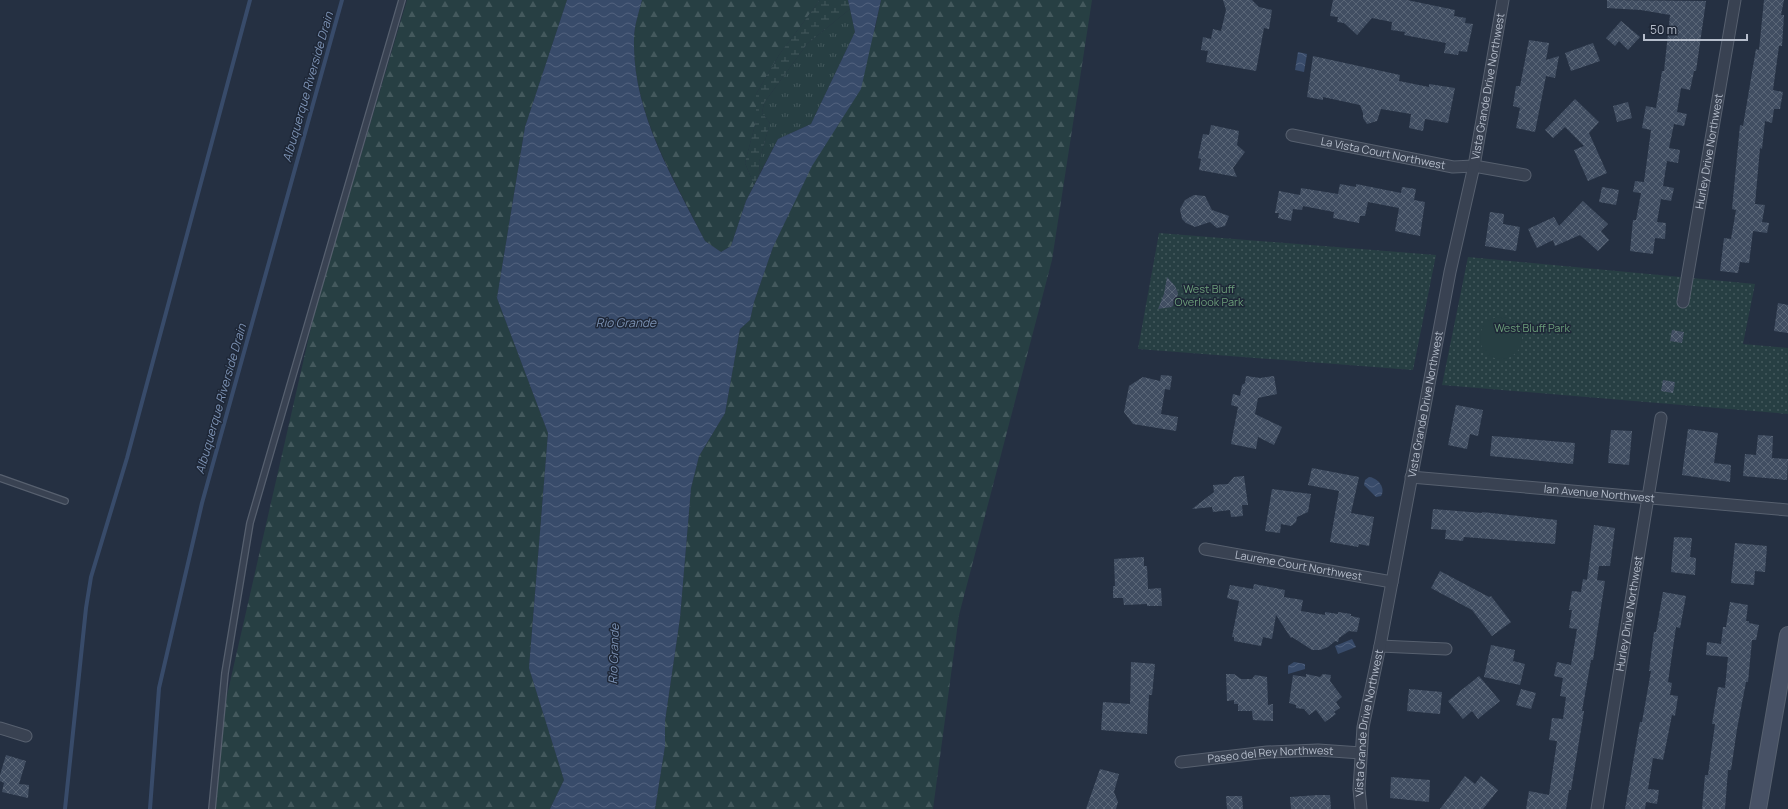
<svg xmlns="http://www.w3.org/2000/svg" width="1788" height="809" font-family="Manrope,sans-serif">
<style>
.grass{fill:url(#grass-tufts)}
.forest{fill:url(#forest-firs)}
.wetland{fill:url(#wetland-marsh)}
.park{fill:url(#park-dots)}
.pitch{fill:#273f43}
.water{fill:url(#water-waves)}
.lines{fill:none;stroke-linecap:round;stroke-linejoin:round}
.stream{stroke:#384b6a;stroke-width:4}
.building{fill:url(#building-cross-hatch)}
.lane-casing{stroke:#57606f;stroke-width:8}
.street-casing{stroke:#57606f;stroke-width:13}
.secondary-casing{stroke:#57606f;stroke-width:18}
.lane{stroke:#394252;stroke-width:5.5}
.street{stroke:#394252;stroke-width:11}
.secondary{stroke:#475165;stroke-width:16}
.labels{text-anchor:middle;stroke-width:3;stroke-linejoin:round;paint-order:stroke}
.street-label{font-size:11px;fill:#b6becc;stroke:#1e2737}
.park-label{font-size:11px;fill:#6c9e7a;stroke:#1e2737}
.water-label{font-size:12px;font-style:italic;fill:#7c92b4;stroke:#1e2737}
</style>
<defs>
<pattern id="grass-tufts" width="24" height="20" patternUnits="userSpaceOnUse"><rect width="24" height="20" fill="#273f43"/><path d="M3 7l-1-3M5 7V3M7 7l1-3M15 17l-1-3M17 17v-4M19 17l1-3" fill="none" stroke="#44595d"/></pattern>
<pattern id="forest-firs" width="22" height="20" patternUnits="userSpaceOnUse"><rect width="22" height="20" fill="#273f43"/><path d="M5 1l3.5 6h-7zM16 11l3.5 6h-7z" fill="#44595d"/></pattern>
<pattern id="wetland-marsh" width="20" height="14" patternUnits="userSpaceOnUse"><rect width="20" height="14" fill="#273f43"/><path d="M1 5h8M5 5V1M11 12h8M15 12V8" fill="none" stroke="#44595d"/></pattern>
<pattern id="park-dots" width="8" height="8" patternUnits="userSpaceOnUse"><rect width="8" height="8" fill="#273f43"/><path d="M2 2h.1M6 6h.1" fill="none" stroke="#44595d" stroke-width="1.8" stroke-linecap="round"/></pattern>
<pattern id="water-waves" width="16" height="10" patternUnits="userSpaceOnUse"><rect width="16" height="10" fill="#384b6a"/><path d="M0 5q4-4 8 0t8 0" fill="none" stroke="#53637e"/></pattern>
<pattern id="building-cross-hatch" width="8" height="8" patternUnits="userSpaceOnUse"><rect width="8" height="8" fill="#414e62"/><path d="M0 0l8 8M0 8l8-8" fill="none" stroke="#5a6677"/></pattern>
</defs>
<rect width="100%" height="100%" fill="#253042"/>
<!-- grass -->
<path class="grass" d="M850,9l5,23 -44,92 -33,15 -18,34 -1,-11 11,-39 -8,-10 2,-10 43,-59z"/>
<!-- forest -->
<g class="forest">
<path d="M407,0h160l-42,127 -28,171 51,135 -19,235 35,112 -14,29h-337l12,-105 90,-394z"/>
<path d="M642,0h178l-41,55 -23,39v27l-11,42 9,22 -8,16 -15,45 -10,6 -16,-11c-31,-63 -73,-129 -71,-202 0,-13 5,-27 8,-39z"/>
<path d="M881,0h211l-40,260 -93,355 -26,194h-278l10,-63v-25l15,-103 11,-130 8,-32 26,-43 15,-84 10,-9 4,-18 19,-55 102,-218z"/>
</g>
<!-- wetland -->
<path class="wetland" d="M820,0h28l2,9 -43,35 -43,59 -2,10 8,10 -11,39 1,11 -6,12 -9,-22 11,-42v-27l23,-39z"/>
<!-- park -->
<g class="park">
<path d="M1159,233l277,22 -23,115 -275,-21z"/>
<path d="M1468,257l287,27 -12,60 45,4v66l-346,-29z"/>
</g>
<!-- pitch -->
<circle class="pitch" cx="1501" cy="338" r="21"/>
<!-- water -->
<g class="water">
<path d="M567,0h75c-3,12 -8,26 -8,39 -2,73 39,139 71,202l16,11 10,-6 15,-45 32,-62 33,-15 44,-92 -7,-32h33l-20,89 -49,77 -39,81 -19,55 -4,18 -10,9 -15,84 -26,43 -8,32 -11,130 -15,103v25l-10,63h-105l14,-29 -35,-112 19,-235 -51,-135 28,-171z"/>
<path d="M1298,52l9,2 -3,18 -9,-2z"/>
<path d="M1369,477c9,1 17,11 12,19l-5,1 -12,-12 1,-5z"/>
<path d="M1352,639l4,8 -18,7 -3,-8z"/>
<path d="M1294,662l11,2v5l-17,5v-8z"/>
</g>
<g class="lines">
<!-- stream -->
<g class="stream">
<path d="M65,809l21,-201 5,-31 36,-119 123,-458"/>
<path d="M150,809l9,-121 43,-185 140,-503"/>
</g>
</g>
<!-- building -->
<g class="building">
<path d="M1223,0h29l7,7 13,3 -3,19 -5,-1 -8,43 -50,-9 2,-11 -7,-1 2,-13 8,2 2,-10 8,2 5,-21z"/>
<path d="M1333,0h74l48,10 -1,6 12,2 -1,5 8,1 -6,28 -8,-1 -1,4 -14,-2 2,-10 -42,-8 1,-3 -14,-2 1,-8 -20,-4 -15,17 -13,-12 -7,-1 1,-5 -8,-1z"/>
<path d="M1607,0l99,1 -10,70h-2l-4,19 -9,-2 -4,24 10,2 -3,12 -10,-2 -5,24 11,2 -2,13 -11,-2 -4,25 11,2 -3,13 -10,-2 -4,23 9,1 -1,16 -10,-1 -2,16 -23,-3 3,-31h3l5,-27 -8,-1 2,-11 9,1 7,-52 -9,-2 4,-22 10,2 6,-37h2l6,-56 -29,-5 -34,-2z"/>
<path d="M1764,0h20l-3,15h3l-2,31h-3l-6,44 10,2 -3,17h-6l-2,14 -7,-2 -3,28 -2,-1 -5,56 10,1 -3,17 7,1 -2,10 -14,-2 -4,32 -9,-1 -2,11 -18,-2 4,-33 7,1 5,-29 -4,-1 8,-84 3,1 13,-77 3,1z"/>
<path d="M1621,21l19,16 -12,13 -9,-9 -4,5 -9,-8z"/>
<path d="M1529,40l20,3 -3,17 13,-4 -4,22 -9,-2 -11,56 -19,-4 4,-20 -7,-2 3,-20h4z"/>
<path d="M1593,43l7,18 -29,10 -6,-18z"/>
<path d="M1313,56l87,19 -1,6 30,6v-3l26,4 -7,35 -23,-4 -2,12 -14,-3 2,-14 -30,-5 -4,12 -10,3 -4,-6v-5l-3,-8 -37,-8v3l-16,-3z"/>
<path d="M1575,99l24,23 -10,11 18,40 -19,8 -14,-31 10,-4 -19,-19 -12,11 -8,-8z"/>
<path d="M1628,102l4,16 -15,4 -4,-16z"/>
<path d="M1211,125l28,6 -2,14 8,7 -12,16 4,9 -38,-7 2,-11 -3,-1 5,-24 6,1z"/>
<path d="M1340,184l16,3v-3l45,9 1,-6 14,2 -2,11 11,2 -5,34 -25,-5 4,-23 -31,-6 -3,14h-5l-1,7 -26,-5 1,-6 -31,-6 -1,4 -9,-1 -2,12 -13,-3 1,-5h-4l4,-22 21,4 1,-7 37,6z"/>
<path d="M1602,187l17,3 -3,15 -17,-3z"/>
<path d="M1194,195l11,1 7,14 17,6 -4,10 -8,2 -7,-6 -15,5 -9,-4 -4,-4 -2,-10 5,-9z"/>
<path d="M1583,201l25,23 -7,7 8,9 -11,11 -18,-16 -25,11 -2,-6 -16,8 -9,-19 26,-12 5,9z"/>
<path d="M1490,212l14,2 -1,10 17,3 -4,24 -31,-5z"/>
<path d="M1167,277l8,9 3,7 -1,6 -5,8 -14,2 6,-15z"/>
<path d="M1778,303l10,2v28l-14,-2z"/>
<path d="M1672,330l12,2 -2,11 -12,-2z"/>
<path d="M1161,375l11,1 -2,14 -5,-1 -4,25 17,3 -2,14 -43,-7 -9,-12 5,-26 14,-9 17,4z"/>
<path d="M1246,376l14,2 14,-2 3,18 -19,4 -3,16 27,13 -8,18 -16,-8 -2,12 -25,-5 7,-37 -7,-2 2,-11 7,2 2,-11 3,-2z"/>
<path d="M1663,380l12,2 -2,11 -12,-2z"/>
<path d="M1456,405l27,5 -5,26 -8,-2 -3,15 -19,-4z"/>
<path d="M1688,429l30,4 -4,30 17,2 -1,17 -48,-7z"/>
<path d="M1611,430l21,1 -3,34 -21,-2z"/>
<path d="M1758,435l15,1 -1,22 16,1 -1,21 -44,-4 2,-22 11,1z"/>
<path d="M1492,436l83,7 -2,21 -83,-8z"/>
<path d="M1312,468l47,9 -8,36 23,4 -5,29 -10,-2 -1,3 -28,-5 9,-51 -31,-6z"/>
<path d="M1244,476l4,29h-6l1,11 -12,1 -1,-7 -17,2 -1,-5 -20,2 22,-17 -1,-7 15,-1 6,-7z"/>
<path d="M1272,489l39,5 -3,18 -11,5 -1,5 -5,4 -10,-2 -1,9 -15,-2z"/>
<path d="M1433,509l49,4v-1l75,8 -2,24 -91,-7 -1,4 -18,-2 1,-9 -15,-1z"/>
<path d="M1594,525l21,3 -5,38h-11l-2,14 8,1 -12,79h-2l-9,51h2l-13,79h-2l-3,19h-40l3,-18 20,4 8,-54 -8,-1 3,-22 11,1 3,-22 -6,-1 3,-18 -9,-2 3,-14 14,3 6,-36 -8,-1 3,-18h-3l3,-19 9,1 2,-13 4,1z"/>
<path d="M1674,537l18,1 -2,19 6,1 -1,17 -24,-3z"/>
<path d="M1735,543l32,3 -2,26 -10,-1 -1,14 -23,-2z"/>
<path d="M1144,557v9h3l1,23 13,-1 1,18h-15v-2l-23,1 -1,-7h-10v-12h2l-1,-27z"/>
<path d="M1440,571l49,26 2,-1 20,26 -19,14 -20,-26 -41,-22z"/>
<path d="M1254,584l31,6 -1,7 19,3 -2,11 24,4v-3l13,2v-2l13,2v2l9,2 -3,14 -8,-1 -10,7 -1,4 -3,-1 -7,6 -8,3h-8l-20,-13 -1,1 -15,-23 -4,24 -9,-2 -2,9 -27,-5v-4h-2l7,-36 -12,-3 3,-13 23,4z"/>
<path d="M1663,592l23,4 -6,32 -4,-1 -8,55 4,1 -2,12 8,1 -3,20 -3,-1 -9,45 -10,-2 -5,31 11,1 -2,14 -11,-2 -1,7h-20l15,-87h2l9,-51h-2l5,-39h2z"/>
<path d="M1730,602l18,3 -2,16h3v2l10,2 -3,15h-4l-4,42h-2l-9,47 -6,41h-3l-3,39h-23l3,-34h3l7,-51h-3l6,-37 7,1 3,-31 -22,-2 1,-13 14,2 2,-17h3z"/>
<path d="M1491,645l24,5 -2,11 12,3 -5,21 -36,-8z"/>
<path d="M1131,662l24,2 -3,31h-3l-2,39 -46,-4 2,-28 27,2z"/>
<path d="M1226,674h8l7,5h11l3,-4 12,2 1,28 5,-1v17l-20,-1 -1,-9h-14v-7h-4v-4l-7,1z"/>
<path d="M1306,674l14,3 3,-3 8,1 -1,6 12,16 -6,5 4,6 -6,4 2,2 -11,8 -9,-12 -7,5 -5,-6 -8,-1v-3l-7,-2 4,-28 13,2z"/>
<path d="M1479,676l21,25 -22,18 -6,-8 -9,8 -15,-18z"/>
<path d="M1409,689l33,3 -2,22 -33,-3z"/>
<path d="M1521,689l15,4 -5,16 -15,-4z"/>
<path d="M6,755l20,6 -7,23 10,1 -1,13 -26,-6 2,-9 -4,-2v-6z"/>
<path d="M1100,769l19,5 -5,18 4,10 -2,7h-30z"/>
<path d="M1465,776l10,8 6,-8 17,14 -15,19h-43z"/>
<path d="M1391,777l39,3 -1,22 -39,-4z"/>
<path d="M1318,795h12l1,14h-40l-1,-12z"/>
<path d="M1226,796h16l1,13h-16z"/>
</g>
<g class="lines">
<!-- lane casing -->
<g class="lane-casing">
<g id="lane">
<path d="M0,478l65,23"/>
<path d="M212,809l13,-136 25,-150 152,-523"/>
</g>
</g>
<!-- street casing -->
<g class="street-casing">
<g id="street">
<path id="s1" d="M1292,135l161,32 21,-1 51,9"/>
<path id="s2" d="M1683,302l52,-302"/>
<path id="s3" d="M1411,477l377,33"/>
<path id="s4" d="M1205,549l187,33"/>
<path d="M1380,646l66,3"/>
<path d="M0,728l26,8"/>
<path id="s5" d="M1181,762l86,-10 51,-2 43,3"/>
<path id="s6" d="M1361,809l-2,-20 4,-62 17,-81 70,-374 24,-106 29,-166"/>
<path id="s7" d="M1597,809l64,-391"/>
</g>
</g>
<!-- secondary casing -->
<g class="secondary-casing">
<path id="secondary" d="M1758,809l30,-174"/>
</g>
<!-- lane -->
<use href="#lane" class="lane"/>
<!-- street -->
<use href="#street" class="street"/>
<!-- secondary -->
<use href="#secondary" class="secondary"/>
</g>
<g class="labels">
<!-- street labels -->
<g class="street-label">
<text dy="4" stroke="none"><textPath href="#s6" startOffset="735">Vista Grande Drive Northwest</textPath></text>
<text dy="4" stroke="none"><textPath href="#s2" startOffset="153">Hurley Drive Northwest</textPath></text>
<text dy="4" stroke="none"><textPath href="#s1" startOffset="93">La Vista Court Northwest</textPath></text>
<text dy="4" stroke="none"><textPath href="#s6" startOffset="411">Vista Grande Drive Northwest</textPath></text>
<text dy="4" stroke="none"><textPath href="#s3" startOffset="189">Ian Avenue Northwest</textPath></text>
<text dy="4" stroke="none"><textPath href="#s4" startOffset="95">Laurene Court Northwest</textPath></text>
<text dy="4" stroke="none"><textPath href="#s7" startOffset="198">Hurley Drive Northwest</textPath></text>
<text dy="4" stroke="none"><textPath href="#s6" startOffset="87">Vista Grande Drive Northwest</textPath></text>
<text dy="4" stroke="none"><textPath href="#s5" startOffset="90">Paseo del Rey Northwest</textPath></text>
</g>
<!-- park labels -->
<g class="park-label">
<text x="1209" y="293">West Bluff<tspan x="1209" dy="13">Overlook Park</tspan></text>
<text x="1532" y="332">West Bluff Park</text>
</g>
<!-- water labels -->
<g class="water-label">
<text transform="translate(308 87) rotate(-74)" y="4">Albuquerque Riverside Drain</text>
<text x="626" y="327">Rio Grande</text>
<text transform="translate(221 399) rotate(-74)" y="4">Albuquerque Riverside Drain</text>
<text transform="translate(614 654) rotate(-88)" y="4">Rio Grande</text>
</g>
</g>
<!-- scale -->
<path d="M1644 34v6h103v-6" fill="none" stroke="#b6becc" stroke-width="2"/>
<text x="1650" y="34" font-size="12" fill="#b6becc" stroke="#1e2737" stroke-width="3" paint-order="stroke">50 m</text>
</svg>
